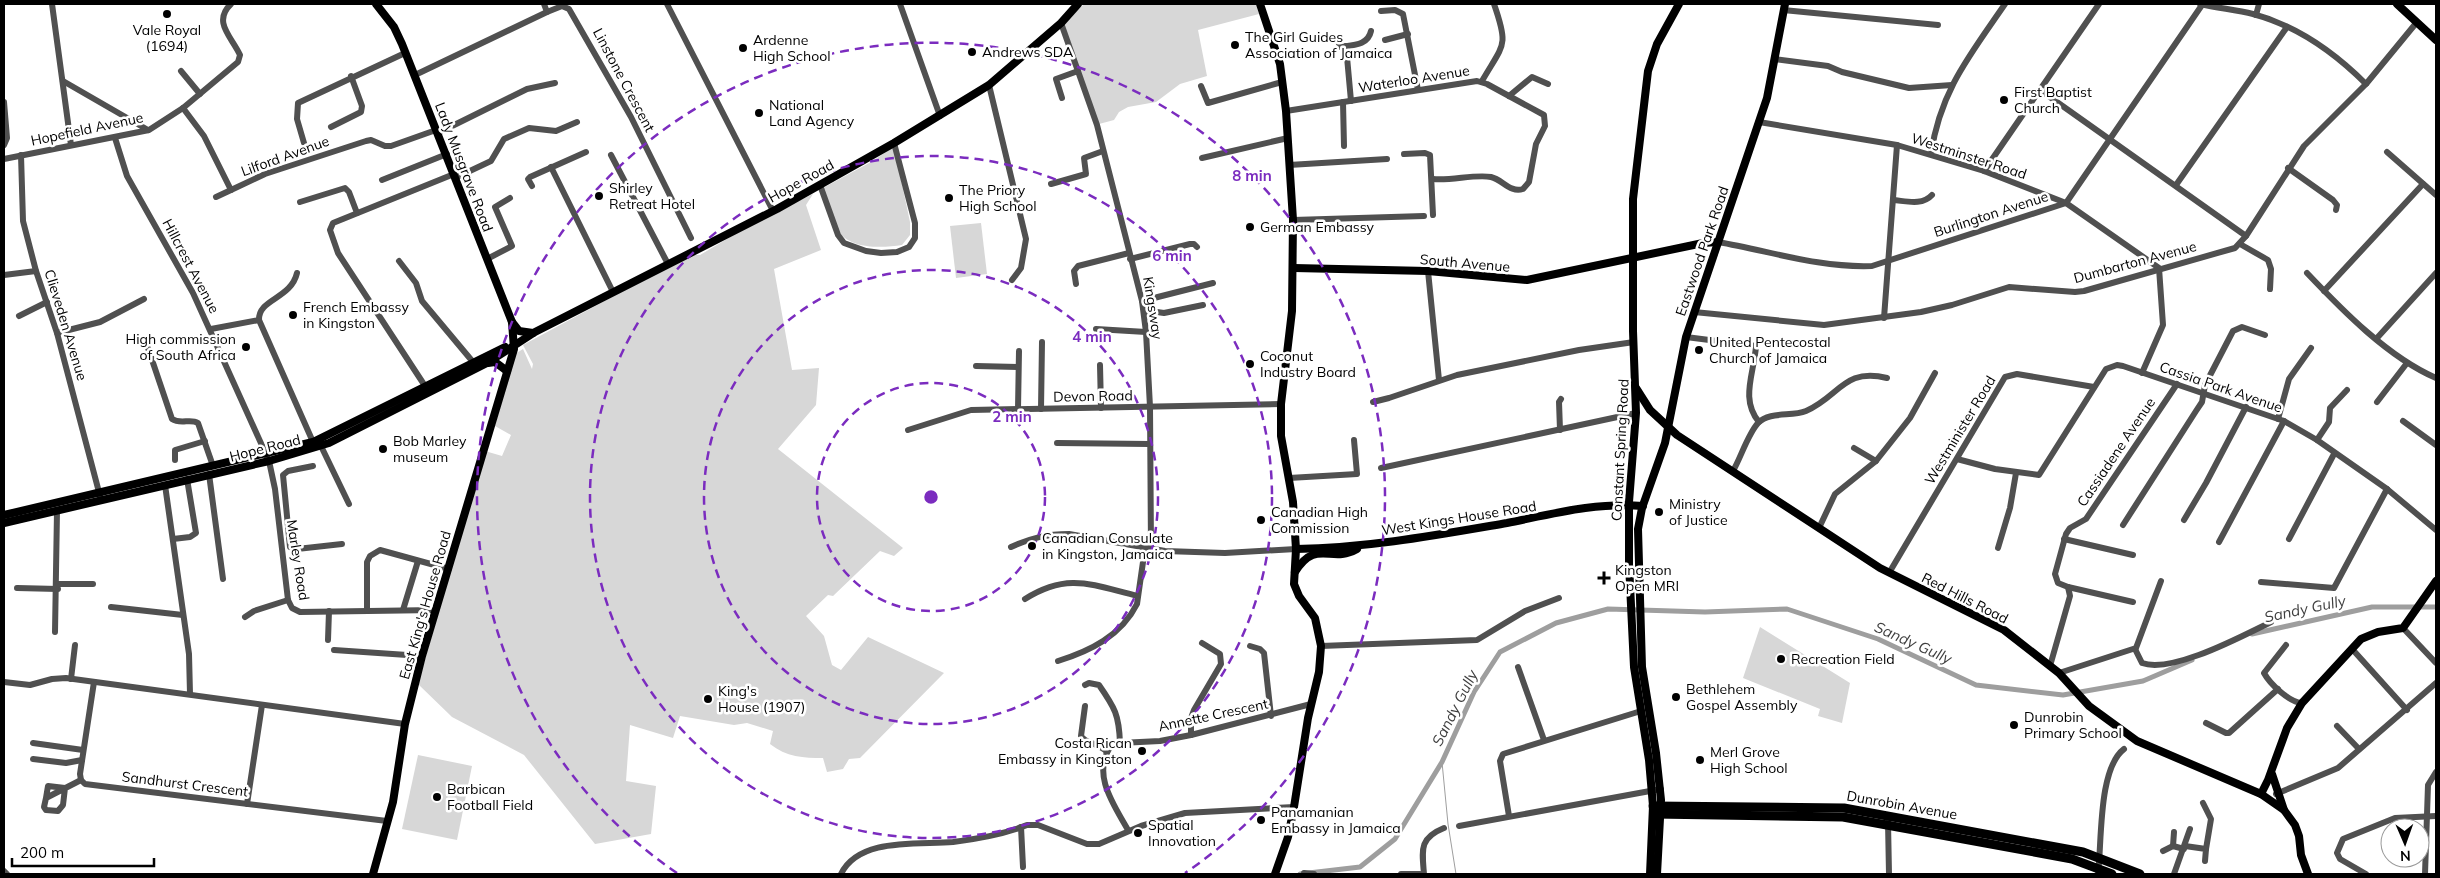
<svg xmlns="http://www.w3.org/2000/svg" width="2440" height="878" font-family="Mulish,sans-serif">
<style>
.green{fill:#d7d7d7}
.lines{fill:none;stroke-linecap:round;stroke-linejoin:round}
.stream{stroke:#9e9e9e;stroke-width:1}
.canal{stroke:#9e9e9e;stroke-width:5}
.minor{stroke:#505050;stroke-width:6}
.major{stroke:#000;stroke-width:8}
.highway{stroke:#000;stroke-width:9}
.ring{fill:none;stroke:#7b2cbf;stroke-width:2.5;stroke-dasharray:9 6}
.poi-dot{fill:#000;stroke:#fff;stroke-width:2}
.labels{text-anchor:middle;stroke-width:5;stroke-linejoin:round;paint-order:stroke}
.poi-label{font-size:14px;fill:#000;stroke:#fff;text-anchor:start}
.street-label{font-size:14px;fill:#000;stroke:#fff}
.water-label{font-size:15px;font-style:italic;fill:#3f3f3f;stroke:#fff}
.centre{fill:#7b2cbf;stroke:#fff;stroke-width:2.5}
.ring-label{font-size:15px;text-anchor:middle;font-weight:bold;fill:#7b2cbf;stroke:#fff;stroke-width:5;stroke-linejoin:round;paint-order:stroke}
</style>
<rect width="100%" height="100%" fill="#fff"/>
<!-- green -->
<g class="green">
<path d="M1084,4h172l3,10 -61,16 9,46 -27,8 -24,18 -28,5 -9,5 -5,8 -15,4 -35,-100z"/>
<path d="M892,148l3,3 15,71v13l-8,10c-20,3 -53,5 -65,-16 -6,-12 -9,-28 -14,-41l48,-26z"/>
<path d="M813,194l-7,11 15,45 -47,19 18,101 27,-2 -3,37 -38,44 125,99 -9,8 -14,-5 -47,45 -5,-1 -22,21 18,20 8,29 9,5 27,-33 76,36 -84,85 -11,1 -6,10 -16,3 -4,-14c-19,0 -37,-1 -53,-14l3,-13 -26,-8 -13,2 -54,-9 -7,22 -43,-13 -4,56 30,5 -5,48 -56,10 -71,-89 -72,-38 -34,-33 67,-233 17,5 9,-21 -16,-9 20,-72 8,-5 9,20 1,-5 -10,-19 167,-90h10l59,-35z"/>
<path d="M981,223l6,51 -31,4 -6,-52z"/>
<path d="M1760,627l90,56 -8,40 -24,-7 2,-7 -77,-31z"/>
<path d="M418,755l54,11 -15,74 -55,-11z"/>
</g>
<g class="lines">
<!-- stream -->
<path class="stream" d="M1442,762l6,62 8,50"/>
<!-- canal -->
<g class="canal">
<path d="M2252,634l120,-27h64"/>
<path d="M1300,874l60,-7 35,-28 47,-77 32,-70 26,-40 56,-29 52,-14 97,3 82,-3 91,30 98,46 87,10 80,-14 49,-21"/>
</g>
<!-- minor -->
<g class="minor">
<path d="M52,4l19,141"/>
<path d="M544,4l3,8"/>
<path d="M667,4l106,207"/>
<path d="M900,4l40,112"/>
<path d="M2200,4c18,4 36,6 53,10 45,12 81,38 113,70"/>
<path d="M1783,10l155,15"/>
<path d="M1381,11l14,-1 8,4 15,76"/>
<path d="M2256,15l3,-11"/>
<path d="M1061,23l36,102 45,176 4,31 4,75 1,142"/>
<path d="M1337,40l4,7c13,-2 27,-2 30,-16"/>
<path d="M1385,40l23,-6"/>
<path d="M1346,46l5,55"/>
<path d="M1774,59l54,7 14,6 67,16 43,-3"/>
<path d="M181,71l19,23"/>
<path d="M415,75l132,-63 15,-6 7,3 62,108 60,121"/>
<path d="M63,81l85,49"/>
<path d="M1482,81c22,-38 27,-34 12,-77"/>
<path d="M989,85l37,154 -5,29 -9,12"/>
<path d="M1201,86l7,17 74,-21"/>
<path d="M2040,90l206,146"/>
<path d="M1509,96l23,-19 16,7"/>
<path d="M1062,98l-6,-19 22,-8"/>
<path d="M4,102l3,36 -3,7"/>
<path d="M1343,102l1,44"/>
<path d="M183,108l21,28 27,54 34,-16 101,-33 5,-1 14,6h6l45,-16"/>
<path d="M1286,111l191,-30 10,3 57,31 1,11 -9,18 -7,38 -6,7c-13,4 -20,-9 -32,-12 -16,-3 -40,4 -58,2"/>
<path d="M1759,122l138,23 87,26 82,32 93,65 4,57 -21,48"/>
<path d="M331,127l30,-15 1,-6 -11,-30"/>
<path d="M438,133l89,-44 28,-6"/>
<path d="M115,138l12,38 66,117 76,168 6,28 13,111 4,8 8,4 136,-2"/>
<path d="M304,143l-7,-24 1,-16 107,-50"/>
<path d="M2387,152l49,43"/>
<path d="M1404,154l21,-1 5,2 3,60"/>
<path d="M1931,154c9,-63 39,-99 74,-150"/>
<path d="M21,155l2,66 13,50 21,62 43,163"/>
<path d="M611,155l57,109"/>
<path d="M1202,158l86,-20"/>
<path d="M4,159l145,-29 34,-22 55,-46 2,-7c-8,-18 -28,-33 -9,-51"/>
<path d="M1289,165l98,-6"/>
<path d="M551,167l62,125"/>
<path d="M2288,168l45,32 4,5 -1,5"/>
<path d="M1984,171l115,-167"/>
<path d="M455,178l36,-17 13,-22 25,-11 27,3 21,-9"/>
<path d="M382,180l65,-26"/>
<path d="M1051,184l35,-10 -2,-16 19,-7"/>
<path d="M820,185l18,50 6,8 22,8 15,2 16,-1 12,-5 6,-9v-15l-21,-80"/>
<path d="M2176,185l111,-158"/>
<path d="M532,186l-4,-7 2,-2 56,-25"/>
<path d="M216,197l15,-7"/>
<path d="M1893,200c13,1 29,6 39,-5"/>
<path d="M300,202l45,-14 4,4 8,21"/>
<path d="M1293,220l131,-4"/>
<path d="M1718,242c52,9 101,26 154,24l194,-63 136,-198"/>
<path d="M2240,244l28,16 3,9 -1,20"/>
<path d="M487,259l25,-13 -17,-39 15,-9"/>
<path d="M1130,259l60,-15h4l3,3"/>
<path d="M399,261l17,22 6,18 51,61"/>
<path d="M1428,271l11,109"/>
<path d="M297,273c-6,26 -39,26 -38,47l54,122"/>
<path d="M2307,273c36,38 81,84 129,105"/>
<path d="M4,275l32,-4"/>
<path d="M1076,284l-2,-13 4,-5 51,-13"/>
<path d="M2324,291l99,-107"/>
<path d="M1142,301l71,-18"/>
<path d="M1694,312l130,13 97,-13 31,-7 57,-18 66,5 9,-1 151,-43 11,-12 58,-90 62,-62 51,-62"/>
<path d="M1144,314l13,-2 7,1 39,-8"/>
<path d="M19,316l28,-14"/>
<path d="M1884,318l13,-173"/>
<path d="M211,329l48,-9"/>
<path d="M1096,329l50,3"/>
<path d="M57,333l43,-11 44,-23"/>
<path d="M1686,337l70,9c-2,28 -16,53 3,76"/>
<path d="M2377,338l59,-65"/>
<path d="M148,348l24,71c9,6 18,-1 26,4l15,43"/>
<path d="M1100,365l1,43"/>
<path d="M976,366l42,1"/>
<path d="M425,386l-87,-133 -8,-23 3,-7 121,-49"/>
<path d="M1373,402l16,-4 68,-23 122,-25 55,-8"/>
<path d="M2377,402l30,-39"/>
<path d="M1018,409l1,-58"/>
<path d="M1041,409l1,-67"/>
<path d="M2278,419l11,-40 22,-31"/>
<path d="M2403,421l33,24"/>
<path d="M908,430l63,-20 310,-6"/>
<path d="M1560,430l-1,-28 2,-3"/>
<path d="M2317,440l12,-18 1,-14 17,-18"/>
<path d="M1057,443l92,1"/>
<path d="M321,446l28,58"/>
<path d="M1854,448l22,13"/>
<path d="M1957,459l38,10 44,6 67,-106 11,-4 6,1 161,55 33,19 70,49 49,41"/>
<path d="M175,460v-10l30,-9"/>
<path d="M313,466l-25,5 -5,4 7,72 7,2 45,-5"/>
<path d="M1381,468l255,-55"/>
<path d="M1733,471c8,-14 15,-37 25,-48 12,-12 33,-6 48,-12 33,-14 38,-44 81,-33"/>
<path d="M209,474l14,105"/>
<path d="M1289,478l68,-4 -3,-34"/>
<path d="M165,485l24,169 1,40"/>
<path d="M2184,520l22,-37 40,-76"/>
<path d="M2123,525l73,-114 6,-9 3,-17 28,-54 9,-4 23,8"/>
<path d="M1819,528l16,-34 41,-33 34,-43 25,-45"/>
<path d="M173,539l17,-2 6,-4 -9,-54"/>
<path d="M2064,539l69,16"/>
<path d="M2289,539l45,-85"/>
<path d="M2219,542l65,-121"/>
<path d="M1011,547c20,-9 36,-13 58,-13l96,17 60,2 71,-4"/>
<path d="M1998,548l12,-40 6,-35"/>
<path d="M1889,573l116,-196 12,-3 77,13"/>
<path d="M2261,582l73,6 53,-99"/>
<path d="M58,584h35"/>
<path d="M17,588l41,1"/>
<path d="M1025,599c43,-27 67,-14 113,-3"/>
<path d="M2133,602l-65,-15 -10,-4 -3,-9 11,-40 4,-6 16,-9 91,-135"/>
<path d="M111,607l72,8"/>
<path d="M367,610v-48l3,-6 10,-6 69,19"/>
<path d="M403,610l15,-49"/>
<path d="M245,617l9,-6 34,-11"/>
<path d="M2403,628l33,35"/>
<path d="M55,632l2,-121"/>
<path d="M328,640l1,-29"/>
<path d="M2286,645l-22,28c6,11 25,29 38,30"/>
<path d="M1250,646l10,3 4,4 7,63"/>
<path d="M1321,646l156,-6 48,-29 34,-13"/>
<path d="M2135,649l7,14c30,11 100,-27 129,-41"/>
<path d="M334,650l88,6"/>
<path d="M2353,650l54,60"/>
<path d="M1058,661c32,-10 63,-25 79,-57l8,-56"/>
<path d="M2050,666l20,-70 -2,-9"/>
<path d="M1518,667l26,73"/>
<path d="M2059,673l77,-25 25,-67"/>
<path d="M71,679l4,-34"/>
<path d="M4,682l26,3 22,-6 14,-1 339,46"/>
<path d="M94,682l-14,92 1,6 4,4 302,37"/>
<path d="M1085,685l4,-2 10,2c16,23 20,30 21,58"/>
<path d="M1085,706l-4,30c5,8 18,7 26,16"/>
<path d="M2206,723l20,10h3l49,-44"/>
<path d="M2337,726l22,23"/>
<path d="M1191,735v-17l3,-8 27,-46 -1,-10 -18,-11"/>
<path d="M33,743l50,7"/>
<path d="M33,759l33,4 16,-3"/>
<path d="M2276,794l62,-26 98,-85"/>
<path d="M46,798l2,-12 17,2 -2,17 -5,6 -12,-1 -2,-3 2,-9 35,-18"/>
<path d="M2203,803l8,16 -5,30"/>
<path d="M247,804l15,-99"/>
<path d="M1509,816l-9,-55 3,-7 138,-43"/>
<path d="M1888,822l1,52"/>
<path d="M1459,826l202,-37"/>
<path d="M1021,827l2,40"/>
<path d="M1128,830c-14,-25 -37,-56 -17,-84l9,-3 40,-2 31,-6 120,-31"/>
<path d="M2173,846l1,-14"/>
<path d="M2185,846l21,3 -1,12"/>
<path d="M2163,851l10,-5 11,3"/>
<path d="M4,871l3,3"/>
<path d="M1304,873l10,1"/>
<path d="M841,874c18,-37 77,-29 112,-32 24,-3 52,-8 74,-17h11l49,19h12l42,-18 44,-13 109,-6"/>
<path d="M1401,874h19"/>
<path d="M1424,874c-2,-24 -5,-36 20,-46"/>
<path d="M2098,874c4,-32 0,-105 26,-125"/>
<path d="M2174,874l16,-45"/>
<path d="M2366,874l-26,-15 -3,-6 6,-14 52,-21 41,-2"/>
<path d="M2425,874l3,-89 8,-13"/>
</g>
<!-- major -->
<g class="major">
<path d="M1260,4l20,60 6,47 7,109 -1,91 -11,93v32l12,66 3,47 -2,35 5,12 16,22 6,28 -2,26 -11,46 -14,89 -6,30 -13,37"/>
<path d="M2397,4l39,36"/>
<path d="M1294,268l134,3 99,9 176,-37 15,-1"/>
<path d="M512,322l7,9 14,2"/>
<path d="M488,363l7,-1 12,9"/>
<path d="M1636,388l14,22 27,25 203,133 124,62 55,43 30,33 48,35 124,53 23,16 11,15 4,11 2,19 7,19"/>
<path d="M4,515l309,-73 192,-95"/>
<path d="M4,523l265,-62 60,-18 158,-80 48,-31 242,-123 117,-66 95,-58 72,-62 17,-19"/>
<path d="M1296,549c71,-1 141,-14 211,-26 45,-9 90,-21 136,-17"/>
<path d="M1295,572c21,-34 36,-8 62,-23"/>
<path d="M2272,774l12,36"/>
<path d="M2261,794l7,-14 19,-52 15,-25 59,-64 17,-7 25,-4 33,-47"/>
<path d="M373,874l20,-72 12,-78 17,-68 92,-307 -2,-27 -110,-278 -8,-17 -18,-23"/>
<path d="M1650,874l3,-68 -4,-46 -15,-93 -5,-103v-62l7,-89 -3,-82v-132l15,-128 9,-27 22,-40"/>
<path d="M1657,874l4,-74 -5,-47 -14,-86 -4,-138 4,-21 23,-65 21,-106 81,-239 18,-94"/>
</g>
<!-- highway -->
<g class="highway">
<path d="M1653,806l191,2 239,44 57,22"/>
<path d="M1654,814l189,3 229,42 40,15"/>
</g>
</g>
<!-- distance rings -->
<g class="ring">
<circle cx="931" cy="497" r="114"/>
<circle cx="931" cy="497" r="227"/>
<circle cx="931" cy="497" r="341"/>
<path d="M677 873A454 454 0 1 1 1185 873"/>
</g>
<!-- markers -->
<g class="poi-dot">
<circle cx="167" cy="14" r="5"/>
<circle cx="1235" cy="45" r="5"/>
<circle cx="743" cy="48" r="5"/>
<circle cx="972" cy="52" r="5"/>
<circle cx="2004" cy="100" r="5"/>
<circle cx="759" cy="113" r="5"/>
<circle cx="599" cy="196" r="5"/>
<circle cx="949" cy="198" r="5"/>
<circle cx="1250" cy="227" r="5"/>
<circle cx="293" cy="315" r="5"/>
<circle cx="246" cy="347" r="5"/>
<circle cx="1699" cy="350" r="5"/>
<circle cx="1250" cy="364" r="5"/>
<circle cx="383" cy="449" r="5"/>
<circle cx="1659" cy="512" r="5"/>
<circle cx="1261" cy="520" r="5"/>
<circle cx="1032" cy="546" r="5"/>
<path d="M1601.5 570.5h5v5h5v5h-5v5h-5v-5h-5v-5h5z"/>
<circle cx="1781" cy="659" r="5"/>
<circle cx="1676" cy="697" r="5"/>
<circle cx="708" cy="699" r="5"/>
<circle cx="2014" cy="725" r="5"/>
<circle cx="1142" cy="751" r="5"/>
<circle cx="1700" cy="760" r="5"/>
<circle cx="437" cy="797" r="5"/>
<circle cx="1261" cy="820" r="5"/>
<circle cx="1138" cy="833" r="5"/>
</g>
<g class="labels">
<!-- poi labels -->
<g class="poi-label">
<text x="167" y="35" text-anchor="middle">Vale Royal<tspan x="167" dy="16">(1694)</tspan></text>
<text x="1245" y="42">The Girl Guides<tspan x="1245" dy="16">Association of Jamaica</tspan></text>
<text x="753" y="45">Ardenne<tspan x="753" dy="16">High School</tspan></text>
<text x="982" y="57">Andrews SDA</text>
<text x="2014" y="97">First Baptist<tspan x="2014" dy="16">Church</tspan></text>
<text x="769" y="110">National<tspan x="769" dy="16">Land Agency</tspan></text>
<text x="609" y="193">Shirley<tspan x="609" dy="16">Retreat Hotel</tspan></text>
<text x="959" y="195">The Priory<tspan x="959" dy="16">High School</tspan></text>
<text x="1260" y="232">German Embassy</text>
<text x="303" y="312">French Embassy<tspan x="303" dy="16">in Kingston</tspan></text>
<text x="236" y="344" text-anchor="end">High commission<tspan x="236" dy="16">of South Africa</tspan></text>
<text x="1709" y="347">United Pentecostal<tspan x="1709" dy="16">Church of Jamaica</tspan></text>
<text x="1260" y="361">Coconut<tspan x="1260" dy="16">Industry Board</tspan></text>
<text x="393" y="446">Bob Marley<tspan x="393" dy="16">museum</tspan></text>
<text x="1669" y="509">Ministry<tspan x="1669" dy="16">of Justice</tspan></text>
<text x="1271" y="517">Canadian High<tspan x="1271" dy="16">Commission</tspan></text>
<text x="1042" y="543">Canadian Consulate<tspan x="1042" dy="16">in Kingston, Jamaica</tspan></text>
<text x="1615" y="575">Kingston<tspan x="1615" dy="16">Open MRI</tspan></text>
<text x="1791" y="664">Recreation Field</text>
<text x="1686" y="694">Bethlehem<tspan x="1686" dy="16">Gospel Assembly</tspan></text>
<text x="718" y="696">King's<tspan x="718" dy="16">House (1907)</tspan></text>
<text x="2024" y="722">Dunrobin<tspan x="2024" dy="16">Primary School</tspan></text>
<text x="1132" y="748" text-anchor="end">Costa Rican<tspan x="1132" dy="16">Embassy in Kingston</tspan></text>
<text x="1710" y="757">Merl Grove<tspan x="1710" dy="16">High School</tspan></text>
<text x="447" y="794">Barbican<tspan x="447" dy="16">Football Field</tspan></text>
<text x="1271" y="817">Panamanian<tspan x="1271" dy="16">Embassy in Jamaica</tspan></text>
<text x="1148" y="830">Spatial<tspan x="1148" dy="16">Innovation</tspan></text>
</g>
<!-- street labels -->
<g class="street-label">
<text transform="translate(1414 79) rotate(-9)" y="5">Waterloo Avenue</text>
<text transform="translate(624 80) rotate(62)" y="5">Linstone Crescent</text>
<text transform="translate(87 129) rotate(-12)" y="5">Hopefield Avenue</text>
<text transform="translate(285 156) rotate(-20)" y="5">Lilford Avenue</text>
<text transform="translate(1969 156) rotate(18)" y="5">Westminster Road</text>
<text transform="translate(464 167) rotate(69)" y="5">Lady Musgrave Road</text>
<text transform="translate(801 181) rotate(-29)" y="5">Hope Road</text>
<text transform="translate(1991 214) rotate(-18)" y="5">Burlington Avenue</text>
<text transform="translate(1702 251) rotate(-71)" y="5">Eastwood Park Road</text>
<text transform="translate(2135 262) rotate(-15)" y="5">Dumbarton Avenue</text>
<text transform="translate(1465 263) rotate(5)" y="5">South Avenue</text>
<text transform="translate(191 266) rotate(62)" y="5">Hillcrest Avenue</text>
<text transform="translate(1153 308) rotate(81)" y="5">Kingsway</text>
<text transform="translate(66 325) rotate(73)" y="5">Clieveden Avenue</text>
<text transform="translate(2221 387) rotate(19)" y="5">Cassia Park Avenue</text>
<text transform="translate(1093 396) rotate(-1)" y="5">Devon Road</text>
<text transform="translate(1960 430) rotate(-59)" y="5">Westminister Road</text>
<text transform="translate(265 448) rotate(-14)" y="5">Hope Road</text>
<text transform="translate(1620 450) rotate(-87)" y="5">Constant Spring Road</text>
<text transform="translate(2116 452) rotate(-56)" y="5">Cassiadene Avenue</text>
<text transform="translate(1459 518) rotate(-9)" y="5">West Kings House Road</text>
<text transform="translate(298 560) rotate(81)" y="5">Marley Road</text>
<text transform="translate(1965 598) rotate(27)" y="5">Red Hills Road</text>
<text transform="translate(425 605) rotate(-74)" y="5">East King's House Road</text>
<text transform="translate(1213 715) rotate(-12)" y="5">Annette Crescent</text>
<text transform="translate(185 784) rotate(7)" y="5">Sandhurst Crescent</text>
<text transform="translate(1902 805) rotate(10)" y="5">Dunrobin Avenue</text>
</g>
<!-- water labels -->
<g class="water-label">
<text transform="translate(2305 609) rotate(-12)" y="5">Sandy Gully</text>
<text transform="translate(1913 643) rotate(24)" y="5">Sandy Gully</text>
<text transform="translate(1455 708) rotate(-63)" y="5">Sandy Gully</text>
</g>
</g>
<circle cx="931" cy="497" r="8" class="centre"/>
<g class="ring-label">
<text x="1252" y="181">8 min</text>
<text x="1172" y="261">6 min</text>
<text x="1092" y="342">4 min</text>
<text x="1012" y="422">2 min</text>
</g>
<!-- border -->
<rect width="2440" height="878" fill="none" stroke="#000000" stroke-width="10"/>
<!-- north arrow -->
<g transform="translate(2405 843) rotate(178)"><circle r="24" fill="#ffffff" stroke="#999999"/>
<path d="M0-4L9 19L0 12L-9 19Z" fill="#000000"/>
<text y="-8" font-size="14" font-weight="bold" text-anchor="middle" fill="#000000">N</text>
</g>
<!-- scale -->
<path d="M12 858v8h142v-8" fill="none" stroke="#000000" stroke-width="2.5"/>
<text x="20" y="858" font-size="15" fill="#000000" stroke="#ffffff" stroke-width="4" paint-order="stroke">200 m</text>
</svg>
